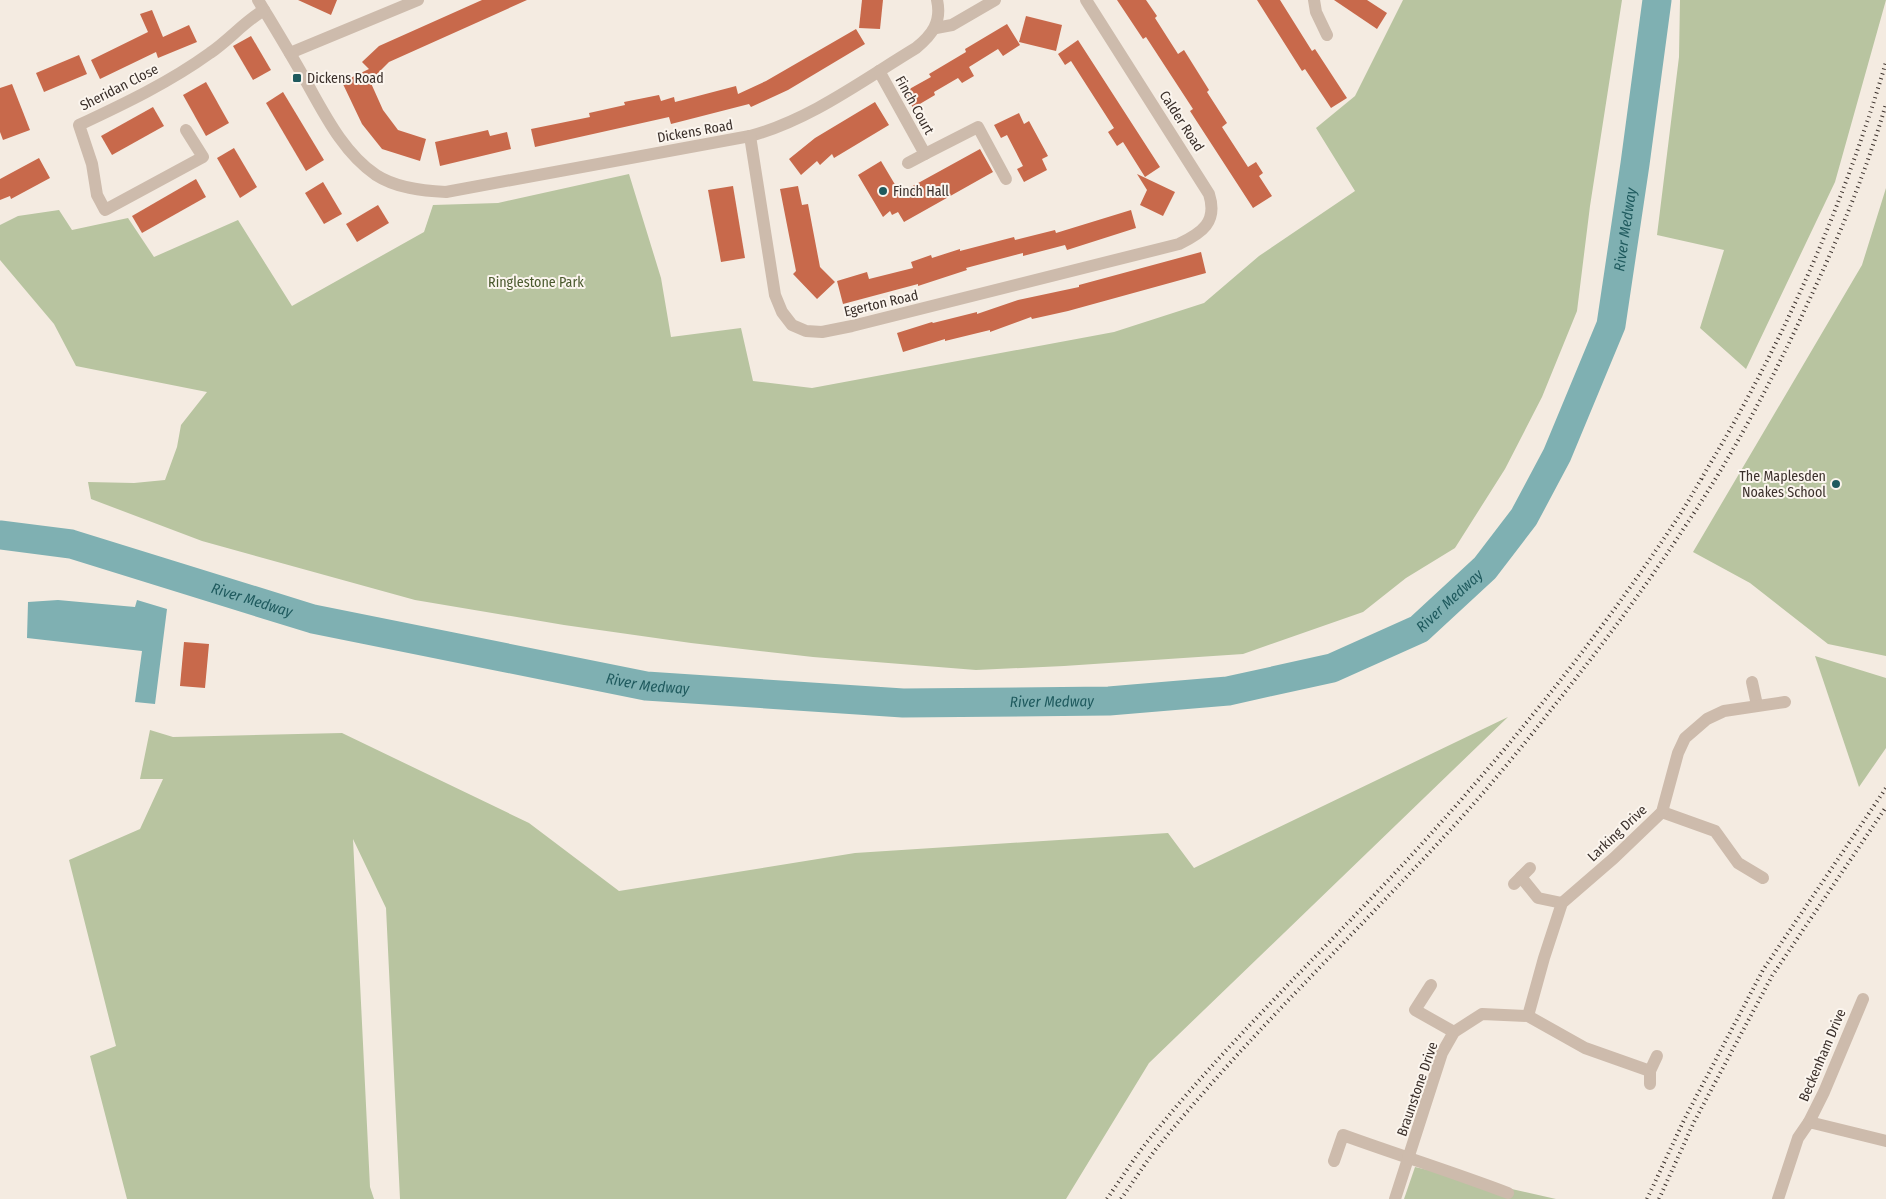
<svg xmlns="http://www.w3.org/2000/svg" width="1886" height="1199" font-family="'Fira Sans Condensed',sans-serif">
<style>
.green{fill:#b8c4a0}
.water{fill:#7fb0b2}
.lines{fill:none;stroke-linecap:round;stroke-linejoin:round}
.river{stroke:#7fb0b2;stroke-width:29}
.building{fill:#c8694b}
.minor{stroke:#cdbbac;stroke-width:12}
.rail{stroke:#3b302b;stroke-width:4;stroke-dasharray:1 4;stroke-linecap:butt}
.poi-dot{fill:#1f5a5e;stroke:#fbf5ee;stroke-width:2}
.labels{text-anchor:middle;stroke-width:4;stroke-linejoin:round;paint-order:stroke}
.poi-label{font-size:14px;fill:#3b302b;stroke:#fbf5ee;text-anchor:start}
.street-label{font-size:14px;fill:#3b302b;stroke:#fbf5ee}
.park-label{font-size:14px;fill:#4a5a2e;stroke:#fbf5ee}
.water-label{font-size:15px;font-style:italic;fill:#1f5a5e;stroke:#fbf5ee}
</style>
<rect width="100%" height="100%" fill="#f4ebe1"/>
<!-- green -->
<g class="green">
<path d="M1403,0h219l-32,206 -13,105 -35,86 -37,72 -50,79 -49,30 -43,34 -120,42 -179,12 -88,4 -163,-13 -122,-14 -127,-18 -149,-25 -213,-59 -111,-42 -3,-17 46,1 31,-3 12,-33 4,-22 26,-33 -131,-26 -22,-42 -54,-64v-35l18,-9 41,-6 13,20 56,-12 26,39 84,-37 54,86 132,-74 9,-27 65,-2 131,-29 32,104 10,59 70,-9 12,53 59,7 302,-56 90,-29 55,-47 96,-65 -39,-63 39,-32z"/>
<path d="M1680,0h206l-51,182 -89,187 -46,-41 24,-78 -67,-15 22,-178z"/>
<path d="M1886,188v468l-58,-12 -78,-61 -57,-31 169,-287z"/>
<path d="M1815,656l71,22v70l-27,39z"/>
<path d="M1508,717l-359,346 -83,136h-666l-14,-291 -33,-69 17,348 4,12h-247l-37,-143 26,-10 -47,-186 71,-31 23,-50h-23l10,-49 23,7 169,-4 187,90 90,68 236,-38 313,-20 26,35z"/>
<path d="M1415,1167l141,32h-152z"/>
</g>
<!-- water -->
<path class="water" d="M58,600l77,7 2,-7 30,9 -12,95 -20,-2 7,-51 -115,-13 1,-36z"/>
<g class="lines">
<!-- river -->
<path class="river" id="s1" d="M0,535l71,9 242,75 333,67 257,17 206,-2 119,-10 104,-23 87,-39 66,-61 39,-51 33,-62 54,-130 24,-161 22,-164"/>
</g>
<!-- building -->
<g class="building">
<path d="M298,0h39l-6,15z"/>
<path d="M482,0h45l-138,62 -19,19 13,29 15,20 28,9 -6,22 -38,-12 -20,-25 -20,-42 27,-13 -7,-7 17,-16z"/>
<path d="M862,0h21l-3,29 -21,-1z"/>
<path d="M1117,0h29l11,16 -2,2 23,36 6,-4 25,40 -2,2 20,31 -5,4 26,40 8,-5 7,11 -4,3 13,20 -19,12 -63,-97 3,-2 -47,-72 -3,2z"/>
<path d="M1257,0h23l32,51 3,-2 32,49 -16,10 -26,-39 -3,2z"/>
<path d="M1334,0h33l20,13 -10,16z"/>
<path d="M152,10l11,27 26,-12 8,17 -39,16 -2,-6 -56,27 -9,-19 57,-28 -8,-18z"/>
<path d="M1026,16l36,9 -6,26 -37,-9z"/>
<path d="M1007,24l13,21 -17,11 -5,-7 -29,18 5,9 -12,7 -4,-5 -24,14 1,3 -22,13 -9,-16 27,-15 -2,-3 37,-22 -1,-3z"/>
<path d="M856,29l9,15 -77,46 -37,17 -2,-3 -78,20 -2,-7 -134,30 -4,-18 59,-12 -1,-4 36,-8 -1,-3 35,-7 2,6 13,-4 1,5 61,-16 2,8 28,-13z"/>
<path d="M251,36l20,34 -18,10 -20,-34z"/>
<path d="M1078,40l82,127 -15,10 -22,-35 -6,4 -9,-14 6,-4 -43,-67 -6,4 -7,-11z"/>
<path d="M79,55l8,19 -43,18 -8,-19z"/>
<path d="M206,82l23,41 -23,13 -23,-41z"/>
<path d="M12,84l18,46 -27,10 -3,-8v-44z"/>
<path d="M283,92l41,68 -18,11 -40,-68z"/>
<path d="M875,102l14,23 -55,33 -2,-4 -12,11 -3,-4 -16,14 -12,-16 26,-21z"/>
<path d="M153,107l11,19 -52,29 -11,-19z"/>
<path d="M1019,113l5,11 5,-3 19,35 -6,3 5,11 -23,12 -7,-13 6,-3 -16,-31 -6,3 -7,-13z"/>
<path d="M488,130l2,6 17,-4 4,17 -71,17 -5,-24z"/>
<path d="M234,148l23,39 -17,11 -23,-40z"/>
<path d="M980,149l13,23 -89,50 -6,-10 -6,3 -2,-4 -7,6 -25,-42 23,-14 19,32z"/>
<path d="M39,158l11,20 -39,21 -1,-3 -10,4v-21z"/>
<path d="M1137,174l38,18 -12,24 -23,-11 7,-15z"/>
<path d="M196,179l10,18 -64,36 -10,-17z"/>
<path d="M323,182l19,32 -18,10 -19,-31z"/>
<path d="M733,186l12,72 -24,4 -13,-72z"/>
<path d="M798,186l4,19 6,-1 12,63 15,15 -18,17 -24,-25 3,-3 -16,-82z"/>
<path d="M378,205l11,18 -32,19 -11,-18z"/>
<path d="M1131,210l5,18 -69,22 -2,-5 -42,11v-3l-57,15 1,2 -49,16v-2l-75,20 -6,-23 30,-9 2,7 44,-11 -2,-6 20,-7 1,3 28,-9v2l54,-14 1,3 40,-10 1,3z"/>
<path d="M1201,252l5,21 -138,38 -36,8 -1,-2 -41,15v-2l-45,11v-2l-42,13 -6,-19 35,-11 1,1 44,-11v2l41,-14 61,-13v-2z"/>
<path d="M184,642l25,2 -4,44 -25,-2z"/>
</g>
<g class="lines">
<!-- minor -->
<g class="minor">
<path d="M258,0c15,25 31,51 45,76 20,35 39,76 73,99 20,13 46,16 70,17l304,-56c60,-16 113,-56 166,-88 16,-13 26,-26 21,-48"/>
<path d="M1314,0l2,12 11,23"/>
<path d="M936,28l16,-3 43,-25"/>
<path d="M290,53l128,-53"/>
<path d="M879,71l46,83 -17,9"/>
<path d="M186,130l17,27 -98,53 -8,-15 -5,-31 -13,-39c45,-21 91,-43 131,-72 19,-13 34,-31 54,-43"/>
<path d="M750,136l25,159 7,17 10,13 14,6 16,1 30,-6 327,-82c23,-11 39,-22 30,-50l-123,-194"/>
<path d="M925,154l53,-27 28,52"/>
<path d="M1752,682l5,23"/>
<path d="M1662,812l53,19 23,32 25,15"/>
<path d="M1521,877l17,21 24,5"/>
<path d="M1514,884l16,-16"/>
<path d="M1431,985l-16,25 39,22"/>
<path d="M1528,1016l16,-58 18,-55 52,-45 48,-46 16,-59 7,-15 22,-19 17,-8 61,-9"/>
<path d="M1650,1084v-13l7,-15"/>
<path d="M1809,1122l15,-30 39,-93"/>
<path d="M1334,1161l9,-26c55,20 110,37 165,58"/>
<path d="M1395,1199l47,-146 12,-21 28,-18 46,2 57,32 65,23"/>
<path d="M1778,1199l20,-61 11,-16 77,19"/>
</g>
<!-- rail -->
<g class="rail">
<path d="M1107,1199c13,-19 26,-39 40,-57 89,-111 195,-208 289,-314 87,-97 169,-200 241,-309 13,-20 24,-40 36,-60 74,-125 132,-258 173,-397"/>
<path d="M1121,1199c12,-17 23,-34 35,-50 88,-109 190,-206 285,-309 40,-43 77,-88 113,-134 47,-59 91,-118 132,-181 49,-73 90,-152 126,-231 29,-62 55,-125 74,-190"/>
<path d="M1647,1199l38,-81 78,-148 123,-182"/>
<path d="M1659,1199l35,-77 78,-146 114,-169"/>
</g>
</g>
<!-- markers -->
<g class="poi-dot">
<rect x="292" y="73" width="10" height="10" rx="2.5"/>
<circle cx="883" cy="191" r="5"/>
<circle cx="1836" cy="484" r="5"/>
</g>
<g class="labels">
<!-- poi labels -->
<g class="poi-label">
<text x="307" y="83">Dickens Road</text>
<text x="893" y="196">Finch Hall</text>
<text x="1826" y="481" text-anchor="end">The Maplesden<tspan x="1826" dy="16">Noakes School</tspan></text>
</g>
<!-- street labels -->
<g class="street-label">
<text transform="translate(119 87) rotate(-27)" y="5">Sheridan Close</text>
<text transform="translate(915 105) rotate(61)" y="5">Finch Court</text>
<text transform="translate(1182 121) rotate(57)" y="5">Calder Road</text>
<text transform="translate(695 131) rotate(-10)" y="5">Dickens Road</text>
<text transform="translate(881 303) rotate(-13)" y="5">Egerton Road</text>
<text transform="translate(1617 833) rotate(-43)" y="5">Larking Drive</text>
<text transform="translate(1822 1055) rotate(-67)" y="5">Beckenham Drive</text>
<text transform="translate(1417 1089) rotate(-71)" y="5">Braunstone Drive</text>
</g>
<!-- park labels -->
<g class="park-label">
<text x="536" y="287">Ringlestone Park</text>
</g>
<!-- water labels -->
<g class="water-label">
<text dy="5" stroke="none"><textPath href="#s1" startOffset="1911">River Medway</textPath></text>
<text dy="5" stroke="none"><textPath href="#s1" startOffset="1491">River Medway</textPath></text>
<text dy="5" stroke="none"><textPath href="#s1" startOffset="261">River Medway</textPath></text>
<text dy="5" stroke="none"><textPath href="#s1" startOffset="666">River Medway</textPath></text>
<text dy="5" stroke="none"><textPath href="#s1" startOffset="1071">River Medway</textPath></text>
</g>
</g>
</svg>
